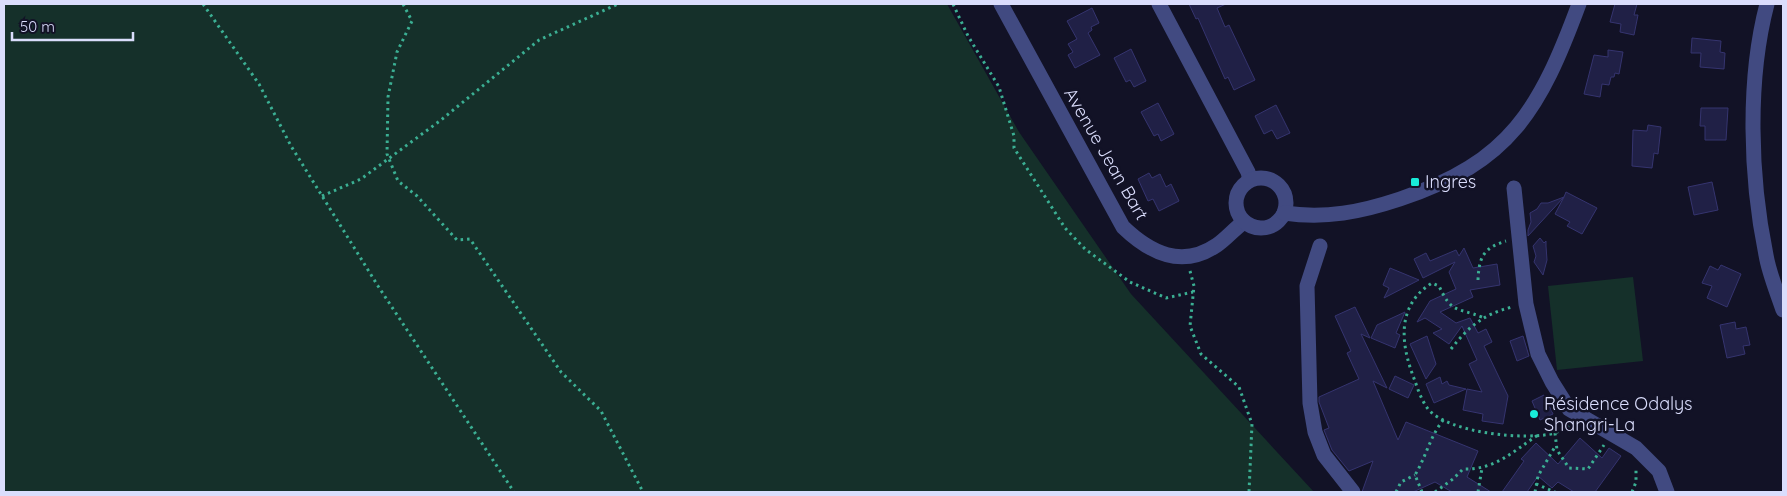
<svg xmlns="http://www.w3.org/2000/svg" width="1787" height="496" font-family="Quicksand,sans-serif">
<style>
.green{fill:#15302a}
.building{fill:#202046;stroke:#35346f}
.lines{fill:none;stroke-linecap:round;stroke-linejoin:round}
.path{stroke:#3baf93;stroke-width:3;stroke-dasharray:2.5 4;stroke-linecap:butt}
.minor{stroke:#414a81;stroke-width:15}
.poi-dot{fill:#18ebd9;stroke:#121226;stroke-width:2}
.labels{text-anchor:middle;stroke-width:5;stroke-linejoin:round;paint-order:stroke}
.street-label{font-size:18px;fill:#daddfc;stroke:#121226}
.poi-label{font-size:18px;fill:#daddfc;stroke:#121226;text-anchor:start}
</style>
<rect width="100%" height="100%" fill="#121226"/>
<!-- green -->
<g class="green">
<path d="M4,4h943l72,128 112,162 183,198h-1310z"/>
<path d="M1633,277l10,84 -86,9 -9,-84z"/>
</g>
<!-- building -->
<g class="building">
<path d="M1189,4h37l-9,4 8,19 4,-2 26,55 -21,10 -6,-13 -3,2 -27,-61 -2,1z"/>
<path d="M1615,4h22l-3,11h4l-4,20 -14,-3 1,-8 -11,-2z"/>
<path d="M1092,8l7,15 -8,4 1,3 -4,3 12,22 -25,13 -7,-13 5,-3 -5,-8 9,-5 -10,-18z"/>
<path d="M1692,38l29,3 -1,11 5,1 -1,16 -24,-2 1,-14h-10z"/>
<path d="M1131,49l15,32 -12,6 -4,-7 -4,2 -12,-24z"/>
<path d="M1608,50l15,2 -4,22 -4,-1 -1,4h-3l-2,8 -7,-1 -2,13 -16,-3 10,-39 14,2z"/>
<path d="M1158,103l16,31 -13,7 -3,-7 -4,2 -13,-24z"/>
<path d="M1276,105l14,28 -13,6 -5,-9 -8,4 -9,-18z"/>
<path d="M1701,108h27l-2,32h-21v-14h-5z"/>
<path d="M1648,125l13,2 -3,27 -4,-1 -2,15 -20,-2 1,-36 14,1z"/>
<path d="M1149,173l3,5 8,-4 6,13 5,-3 8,17 -20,10 -6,-12 -5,2 -10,-22z"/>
<path d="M1712,182l6,28 -24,5 -6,-28z"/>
<path d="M1566,192l31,16 -15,26 -15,-8 3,-4 -15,-8 9,-17 -36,39v-6l3,-8 -1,-9 7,-4 4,-6h7l16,-6z"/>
<path d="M1540,238l4,5 2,-2v5l1,14 -4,15 -9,-13 2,-6 -3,-10z"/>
<path d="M1464,248l9,20 24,-4 3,21 -30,5 3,7 -33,15 16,11 14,-5 8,15 8,-4 6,13 -8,4 24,50 -5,28 -21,-3 1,-7 -20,-4 4,-21 15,3 -13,-28 8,-4 -15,-34 -13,18 -16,-11 9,-4 -17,-11 -8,4 13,-21 26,-12 -7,-17 6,-10 -32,16 -9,-19 12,-6 4,8 26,-11 3,6z"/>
<path d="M1721,265l20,9 -14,33 -20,-9 5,-12 -10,-3 8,-17 8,4z"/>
<path d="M1390,268l29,12 -35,18 5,-10 -6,-3z"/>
<path d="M1355,307l15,31 -9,-4 26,54 -14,-7 25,59 8,-18 72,29 -11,26 24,15h-39l-17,-10 -22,10h-51l11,-31 -24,10 -17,-21 -8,-20 5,-2 -10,-26v-5l40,-18 -12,-26 4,-2 -16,-35z"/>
<path d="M1405,312l-9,21 4,2 -5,13 -24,-10 6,-13z"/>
<path d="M1735,322l1,7 10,-2 4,18 -7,1 2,8 -18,4 -7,-33z"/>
<path d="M1427,336l9,28 -10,15 -16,-35z"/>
<path d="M1523,336l6,20 -12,5 -7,-20z"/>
<path d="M1395,376l19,9 -6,13 -19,-9z"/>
<path d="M1440,377l2,7 5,-3 2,4 17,4 -32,14 -8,-19z"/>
<path d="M1544,395l9,19 -13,6 -8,-19z"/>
<path d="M1580,438l22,20 7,-10 12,8 -26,36h-21l-16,-10 -6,6 -14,-12 -11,16h-25l22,-31 -3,-2 15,-16 22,21z"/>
</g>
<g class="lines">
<!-- path -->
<g class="path">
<path d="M203,4l56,80 32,62 87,140 136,206"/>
<path d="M403,4l9,17 -15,31 -9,45 -1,57 11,27 19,15 40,44 13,-1 91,133 40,39 42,81"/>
<path d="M953,4l15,32 31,51 15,49v12l51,80 20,21 45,33 36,16 27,-6"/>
<path d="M322,196l39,-17 80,-59 98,-80 79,-36"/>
<path d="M1190,271l4,15 -4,40 11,28 38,33 13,37 -3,68"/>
<path d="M1478,280c1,-24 6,-32 28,-39"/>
<path d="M1482,317c-26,-10 -30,-3 -43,-31l-7,-3c-37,23 -31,63 -17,98 3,9 7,20 13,28 20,24 98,32 127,24 5,-2 10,-5 14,-7"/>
<path d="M1451,349c18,-23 33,-35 61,-42"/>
<path d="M1555,433l2,17 12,18 19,1 16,-24"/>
<path d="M1536,484l19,8"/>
<path d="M1396,492l5,-10 14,-7"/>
<path d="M1422,492l-7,-17c11,-18 15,-39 29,-56"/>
<path d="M1435,492l18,-13 10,-10c32,1 49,-17 75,-34"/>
<path d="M1478,492l4,-24"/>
<path d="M1535,492l3,-16 18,-31"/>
<path d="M1632,492l4,-10v-13"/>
</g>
<!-- minor -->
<g class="minor">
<path d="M1001,4l122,223c27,26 59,42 94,18 10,-7 17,-16 27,-23"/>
<path d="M1159,4l89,168 2,8"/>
<path d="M1767,4c-20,76 -17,173 -1,251 3,18 11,37 17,55"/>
<circle cx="1261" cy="203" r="25"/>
<path d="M1514,188l12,116 12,50 14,28 17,27 67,39 23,23 8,21"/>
<path d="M1284,213c42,6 77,-1 116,-14 111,-37 140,-90 179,-195"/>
<path d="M1320,246l-13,40 3,117 5,29 9,23 29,37"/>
</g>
</g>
<!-- markers -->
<g class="poi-dot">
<rect x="1410" y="177" width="10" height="10" rx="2.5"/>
<circle cx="1534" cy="414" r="5"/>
</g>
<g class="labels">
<!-- street labels -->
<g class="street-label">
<text transform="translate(1106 154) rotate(60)" y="6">Avenue Jean Bart</text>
</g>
<!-- poi labels -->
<g class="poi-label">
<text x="1425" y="188">Ingres</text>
<text x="1544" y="410">Résidence Odalys<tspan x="1544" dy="21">Shangri-La</tspan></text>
</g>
</g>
<!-- border -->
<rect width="1787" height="496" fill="none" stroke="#daddfc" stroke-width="10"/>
<!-- scale -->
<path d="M12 32v8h121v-8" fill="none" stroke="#daddfc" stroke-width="2.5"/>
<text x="20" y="32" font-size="15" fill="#daddfc" stroke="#121226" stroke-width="4" paint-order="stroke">50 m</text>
</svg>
